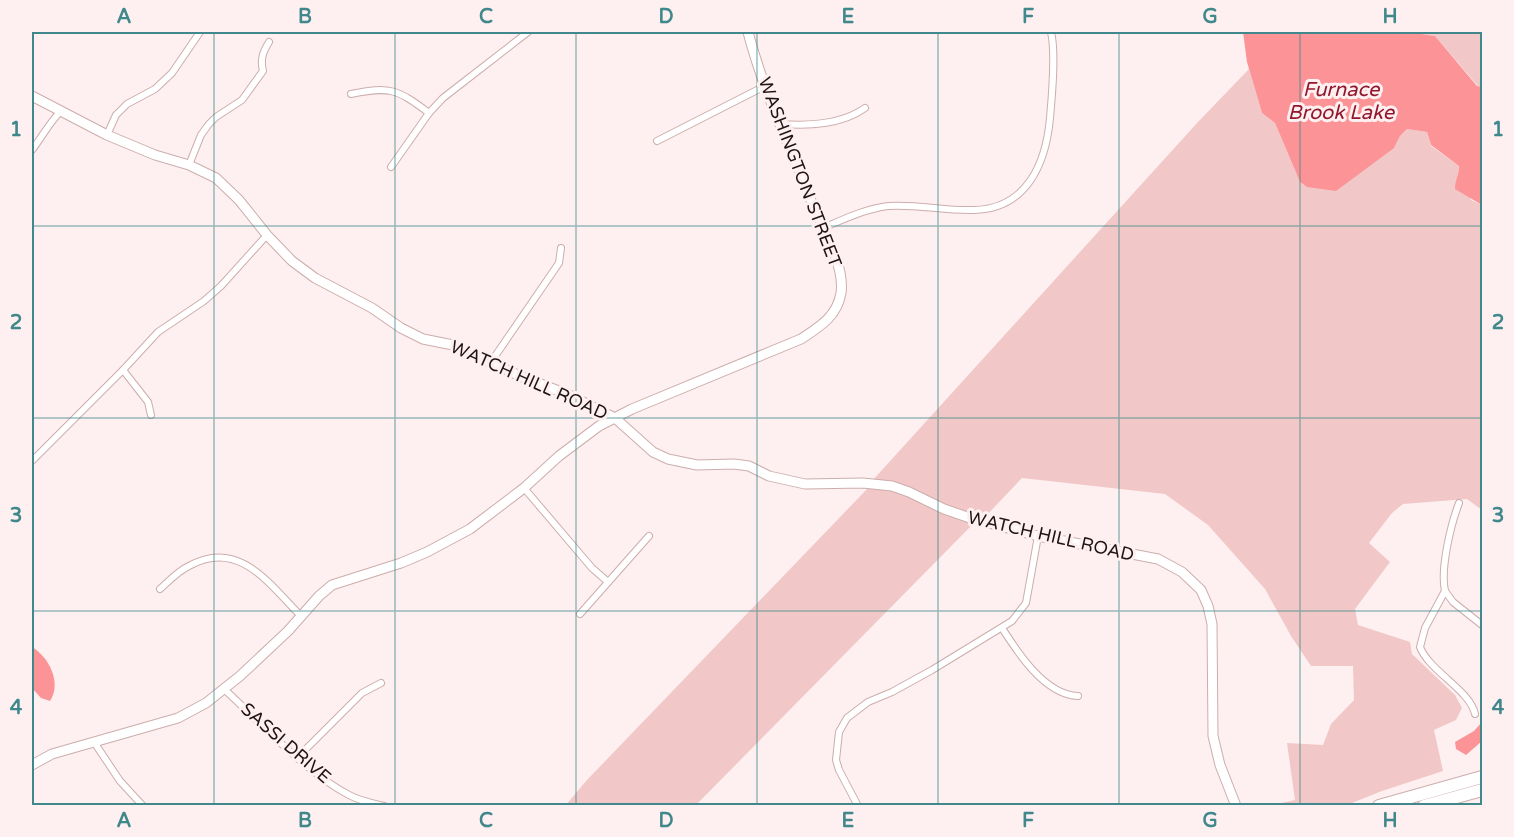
<svg xmlns="http://www.w3.org/2000/svg" width="1514" height="837" font-family="'Varela Round',sans-serif">
<style>
.green{fill:#f2c7c7}
.water{fill:#fc9396}
.lines{fill:none;stroke-linecap:round;stroke-linejoin:round}
.street-casing{stroke:#cdadac;stroke-width:8}
.secondary-casing{stroke:#cdadac;stroke-width:11}
.highway-casing{stroke:#cdadac;stroke-width:14}
.street{stroke:#fff;stroke-width:6}
.secondary{stroke:#fff;stroke-width:9}
.highway{stroke:#fff;stroke-width:12}
.grid{fill:none;stroke:#40888b;stroke-width:1.5;stroke-opacity:0.55}
.labels{text-anchor:middle;stroke-width:6;stroke-linejoin:round;paint-order:stroke}
.street-label{font-size:18px;fill:#1f1414;stroke:#fef0f0}
.water-label{font-size:20px;font-style:italic;fill:#92162c;stroke:#fef0f0}
.neatline{fill:none;stroke:#40888b;stroke-width:2}
.grid-label{font-size:20px;text-anchor:middle;font-weight:bold;fill:#40888b}
</style>
<rect width="100%" height="100%" fill="#fef0f0"/>
<!-- green -->
<g class="green">
<path d="M1408,32h74v55l-4,-1 -43,-50z"/>
<path d="M1249,69l13,44 13,10 25,59 7,5 87,-39 6,-12 7,-7 20,3 4,14 28,20 1,5 11,29 11,5v305l-15,-11 -64,5 -11,9 -23,30 21,19 -35,47 3,16 52,17 2,12 43,41 7,13 -6,12 -22,10 9,41 -61,20 -35,14h-74l22,-5 -8,-57 36,2 8,-21 23,-24 -1,-34h-42l-20,-30 -26,-47 -57,-64 -43,-31 -143,-16 -38,40 -40,-14 -36,-18 -36,-5 326,-359z"/>
<path d="M869,487l33,6 45,22 27,8 -278,282 -131,1 22,-26z"/>
</g>
<!-- water -->
<g class="water">
<path d="M1243,32h165l27,4 42,50 5,1v118l-27,-16c0,-10 5,-16 4,-23l-28,-21 -4,-13 -20,-3 -7,7 -6,12 -58,43 -29,-4 -7,-5 -25,-59 -13,-10 -15,-51z"/>
<path d="M32,647c17,10 30,36 18,54l-9,-3 -9,-10z"/>
<path d="M1482,722v19l-16,14 -10,-6 -1,-7 19,-11z"/>
</g>
<g class="lines">
<!-- street casing -->
<g class="street-casing">
<g id="street">
<path d="M351,94c39,-8 46,-5 78,19"/>
<path d="M781,124c28,2 60,1 84,-16"/>
<path d="M107,135l9,-20 11,-11 28,-15 17,-16 28,-41"/>
<path d="M657,141l108,-55"/>
<path d="M32,150c10,-13 17,-27 29,-39"/>
<path d="M189,165l12,-30 8,-11 7,-7 26,-17 21,-29c-3,-12 0,-19 6,-29"/>
<path d="M391,167l38,-54 14,-15 85,-66"/>
<path d="M823,228c21,-9 42,-19 65,-22 29,-2 57,5 86,4 53,-1 72,-47 76,-92 2,-23 6,-65 1,-86"/>
<path d="M491,362l68,-99 2,-15"/>
<path d="M123,370l25,32 3,13"/>
<path d="M32,461l91,-91 35,-38 46,-31 17,-15 46,-51"/>
<path d="M524,488l68,80 16,14"/>
<path d="M1459,503c-8,21 -19,66 -14,88l-20,37 -5,19c9,24 50,43 55,67"/>
<path d="M160,589c9,-8 18,-18 29,-23 50,-28 80,18 112,50"/>
<path d="M1445,591l8,11 29,23"/>
<path d="M580,614l69,-78"/>
<path d="M1002,628c16,25 43,67 76,68"/>
<path d="M224,689c37,34 81,83 125,106 11,6 23,8 35,11"/>
<path d="M94,742l26,39 23,25"/>
<path d="M298,757l64,-64 19,-10"/>
<path d="M858,806l-19,-36 -3,-10 3,-28 8,-14 21,-16 24,-10 40,-22 80,-49 14,-18 12,-67"/>
</g>
</g>
<!-- secondary casing -->
<g class="secondary-casing">
<g id="secondary">
<path d="M32,96l75,39 48,20 34,10 27,13 23,22 28,35 25,26 23,17 57,30 29,20 22,11 30,6 67,31 49,19 46,23 38,34 15,7 29,6 37,-1 15,2 20,10 36,8 58,-1 29,3 17,6 35,17 26,9 68,18 120,23 24,13 19,18 7,16 4,18 1,112 7,29 16,41"/>
<path d="M32,765l20,-11 126,-36 28,-15 34,-27 48,-45 31,-35 13,-11 69,-22 26,-11 43,-23 54,-41 35,-32 40,-30 33,-17 169,-70c18,-12 36,-22 40,-46 4,-27 -18,-65 -29,-90 -22,-56 -49,-113 -64,-171"/>
</g>
</g>
<!-- highway casing -->
<g class="highway-casing">
<g id="highway">
<path d="M1379,806l103,-29"/>
<path d="M1424,806l58,-16"/>
</g>
</g>
<!-- street -->
<use href="#street" class="street"/>
<!-- secondary -->
<use href="#secondary" class="secondary"/>
<!-- highway -->
<use href="#highway" class="highway"/>
</g>
<!-- grid -->
<path class="grid" d="M214,32v774M395,32v774M576,32v774M757,32v774M938,32v774M1119,32v774M1300,32v774M32,226h1450M32,418h1450M32,611h1450"/>
<g class="labels">
<!-- street labels -->
<g class="street-label">
<text transform="translate(800 172) rotate(69)" y="6">WASHINGTON STREET</text>
<text transform="translate(529 380) rotate(24)" y="6">WATCH HILL ROAD</text>
<text transform="translate(1051 536) rotate(13)" y="6">WATCH HILL ROAD</text>
<text transform="translate(286 743) rotate(41)" y="6">SASSI DRIVE</text>
</g>
<!-- water labels -->
<g class="water-label">
<text x="1341" y="96">Furnace<tspan x="1341" dy="23">Brook Lake</tspan></text>
</g>
</g>
<!-- border -->
<rect width="1514" height="837" fill="none" stroke="#fef0f0" stroke-width="66"/>
<rect x="33" y="33" width="1448" height="771" class="neatline"/>
<g class="grid-label">
<text x="124" y="23">A</text>
<text x="305" y="23">B</text>
<text x="486" y="23">C</text>
<text x="666" y="23">D</text>
<text x="848" y="23">E</text>
<text x="1028" y="23">F</text>
<text x="1210" y="23">G</text>
<text x="1390" y="23">H</text>
<text x="16" y="136">1</text>
<text x="1498" y="136">1</text>
<text x="16" y="329">2</text>
<text x="1498" y="329">2</text>
<text x="16" y="522">3</text>
<text x="1498" y="522">3</text>
<text x="16" y="714">4</text>
<text x="1498" y="714">4</text>
<text x="124" y="827">A</text>
<text x="305" y="827">B</text>
<text x="486" y="827">C</text>
<text x="666" y="827">D</text>
<text x="848" y="827">E</text>
<text x="1028" y="827">F</text>
<text x="1210" y="827">G</text>
<text x="1390" y="827">H</text>
</g>
</svg>
